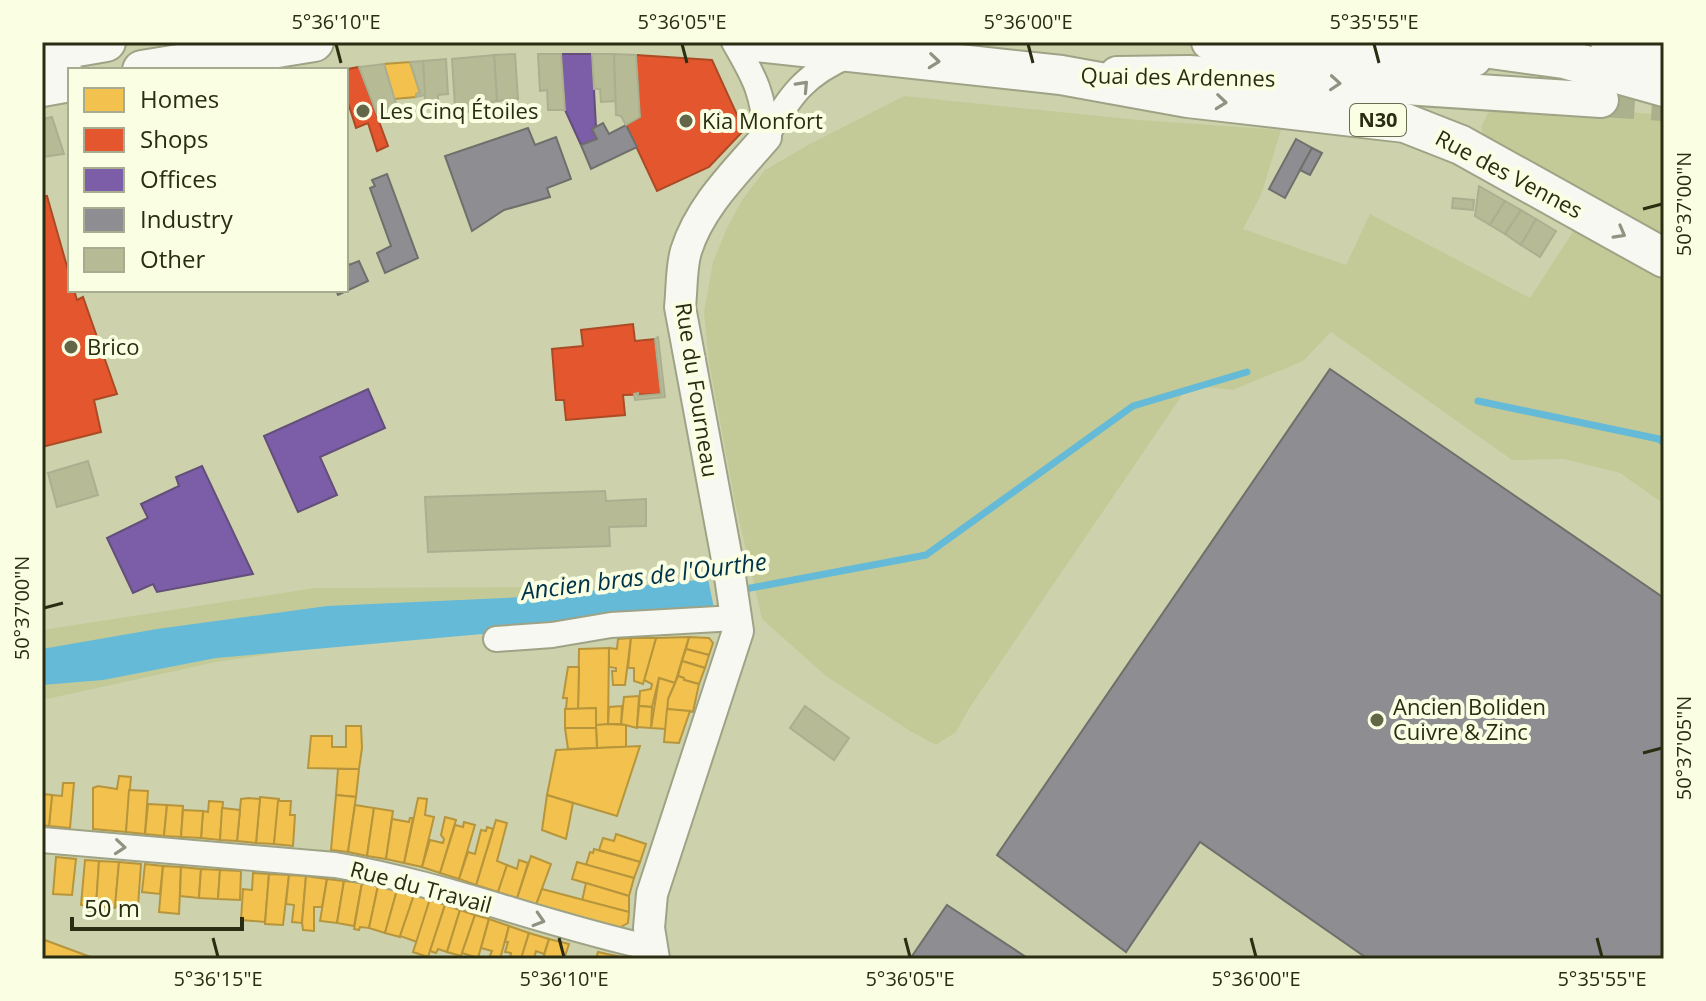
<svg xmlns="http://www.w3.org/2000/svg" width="1706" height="1001" font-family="'Open Sans',sans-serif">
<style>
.green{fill:#c3ca97}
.water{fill:#65bad7}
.homes{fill:#f2c14e;stroke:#b6953c;stroke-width:2}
.shops{fill:#e4572e;stroke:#ac4a25;stroke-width:2}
.offices{fill:#7b5ea7;stroke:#634f7a;stroke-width:2}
.industry{fill:#8d8d92;stroke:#6f706b;stroke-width:2}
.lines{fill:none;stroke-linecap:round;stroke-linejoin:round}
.stream{stroke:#65bad7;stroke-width:7}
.building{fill:#b6ba95;stroke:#abaf90;stroke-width:2}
.secondary-tunnel{stroke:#acb18d;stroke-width:34;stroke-dasharray:34 17;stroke-linecap:butt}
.minor-casing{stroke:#9fa386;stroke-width:28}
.tertiary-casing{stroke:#9fa386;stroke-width:34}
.secondary-casing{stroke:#9fa386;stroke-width:38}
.primary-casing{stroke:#9fa386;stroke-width:42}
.minor{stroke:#f8f8f3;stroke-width:24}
.tertiary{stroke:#f8f8f3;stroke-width:30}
.secondary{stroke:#f8f8f3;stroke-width:34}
.primary{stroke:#f8f8f3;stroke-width:38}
.oneway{stroke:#919282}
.ticks{fill:none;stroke:#2a2d11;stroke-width:3}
.poi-dot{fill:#636747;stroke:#faffe3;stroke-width:3}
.labels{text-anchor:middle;stroke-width:8;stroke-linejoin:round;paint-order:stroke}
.shield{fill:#faffe3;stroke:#686c50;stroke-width:2}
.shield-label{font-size:20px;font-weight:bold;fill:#2a2d11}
.street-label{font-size:22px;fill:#2a2d11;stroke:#faffe3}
.poi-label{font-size:22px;fill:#2a2d11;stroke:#faffe3;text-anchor:start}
.water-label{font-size:24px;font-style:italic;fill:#00334a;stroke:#faffe3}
.neatline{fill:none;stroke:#2a2d11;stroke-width:3}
.ticks-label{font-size:20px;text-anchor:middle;fill:#2a2d11}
</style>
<rect width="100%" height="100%" fill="#cdd2ac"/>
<!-- green -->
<g class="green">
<path d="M904,96l235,24 142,10 -20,65 -18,34 103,36 24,-51 160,84 61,-94 -105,-59 -5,-18 13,-26 170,14v389l-44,-31 -56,-14 -52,1 -181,-128 -28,29 -70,29 -44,-5 -219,322 -14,25 -20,13 -26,-14 -84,-55 -64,-57 -27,-117 -26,-140 -5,-50 9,-50 13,-32 16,-30 23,-30 43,-25z"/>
<path d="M539,587l5,34 -205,23 -123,18 -174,38v-70l273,-42z"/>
</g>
<!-- water -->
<path class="water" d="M708,579l7,34 -499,45 -113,22 -61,5v-36l115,-20 170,-23 199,-9z"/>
<!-- homes -->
<g class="homes">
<path d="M410,62l10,31 -4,1v3l-22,2 -10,-35z"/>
<path d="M689,637l20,1 4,5 -4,12 -23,-6z"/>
<path d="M689,637l-14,46 -16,-5 -7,29 -13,-1 1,-15 11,-2 1,-5 -8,-4 12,-42z"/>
<path d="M631,638l-6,47h-12l-1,-14h4v-3l-7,-1v-19l8,1 1,-10z"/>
<path d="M631,638h25l-13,46 -9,-3v-13h-6z"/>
<path d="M609,648l-1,77h-12v-17l-18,1 1,-60z"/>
<path d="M686,649l23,6 -4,13 -23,-7z"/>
<path d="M682,661l23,7 -6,16 -15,-4v-2l-6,-2z"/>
<path d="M568,667h11l-1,42h-12l1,-11h-4z"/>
<path d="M678,676l6,2v2l15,4 -6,28 -26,-3 1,-10z"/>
<path d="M659,678l16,5 -7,16 -2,30 -15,-1z"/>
<path d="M639,696l-2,32 -16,-4 3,-27z"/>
<path d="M622,706l-1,18h-13l1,-17z"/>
<path d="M639,706l13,1 -1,21 -14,-1z"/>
<path d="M596,708v20h-31v-19z"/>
<path d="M667,709l23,2 -11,32 -15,-1z"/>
<path d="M608,724l18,1v22l-29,1 -1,-23z"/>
<path d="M346,726h15l1,22 -3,21 -51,-1 3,-32h21v11h14z"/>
<path d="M565,728h31l1,20 -29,1z"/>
<path d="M640,746l-23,70 -70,-21 9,-45z"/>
<path d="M338,769h21l-3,28 -20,-2z"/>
<path d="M119,776l12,1 -5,55 -33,-3v-41l5,-2 19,3z"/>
<path d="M63,783h11l-4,45 -21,-2 3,-31 10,1z"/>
<path d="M129,790l19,1 -3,43 -19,-2z"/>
<path d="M42,794l10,1 -3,31 -7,-1z"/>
<path d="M336,795l20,2 -8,55 -17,-2z"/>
<path d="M547,795l26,8 -7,36 -24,-9z"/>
<path d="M260,797l19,2 -5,45 -18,-1z"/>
<path d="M249,798l11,1 -4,44 -19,-2 4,-42z"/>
<path d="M418,798l9,1 -2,16 9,2 -12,50 -18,-4z"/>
<path d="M209,801l14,1 -3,38 -19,-2 2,-27 5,1z"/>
<path d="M278,801h13l-1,14h5l-2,31 -19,-2z"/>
<path d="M148,804l19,1 -3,31 -19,-2z"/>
<path d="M167,805l16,1 -2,31 -17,-1z"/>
<path d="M355,805l19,3 -7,48 -19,-4z"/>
<path d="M222,808l18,2 -3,31 -17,-1z"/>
<path d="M374,808l19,3 -7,48 -19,-3z"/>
<path d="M183,810l20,1 -2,27 -20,-1z"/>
<path d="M445,817l11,3 -16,53 -18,-6 8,-27 13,3 1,-4 -3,-4z"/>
<path d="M410,818h3l-9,45 -18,-4 6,-40 17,3z"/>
<path d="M496,820l11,3 -10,38 10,4 -9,27 -22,-7z"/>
<path d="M464,822l11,3 -16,54 -19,-6 15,-48 8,2z"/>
<path d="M487,827l6,2 -17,56 -17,-6 9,-27 7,2 6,-24 5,1z"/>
<path d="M616,834l30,10 -6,18 -41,-12 4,-12 11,3z"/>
<path d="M594,849l46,13 -6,16 -48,-13 4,-13 3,1z"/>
<path d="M531,856l20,8 -15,41 -19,-7z"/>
<path d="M56,857l20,2 -4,36 -19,-1z"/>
<path d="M85,860l14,1 -3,46 -15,-2z"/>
<path d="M519,860l9,3 -11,35 -19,-6 9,-27 10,4z"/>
<path d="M99,861l20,1 -4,46 -19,-2z"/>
<path d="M119,862l22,2 -3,42 -12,-1v3l-11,-2z"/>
<path d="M577,862l57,16 -5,18 -57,-17z"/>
<path d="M145,864l18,2 -3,28 -18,-2z"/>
<path d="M163,866l18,1 -2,47 -20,-2z"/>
<path d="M181,867l20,2 -2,29 -19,-2z"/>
<path d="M201,869l19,1 -2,29 -19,-1z"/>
<path d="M220,870l21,1 -1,29 -22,-1z"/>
<path d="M253,873l16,1 -4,48 -24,-2 2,-31 9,1z"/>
<path d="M269,874l20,1 -6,50 -18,-1z"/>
<path d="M289,875l17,1 -4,47 -10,-1 2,-17 -8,-1z"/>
<path d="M306,876l21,3 -5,28h-8v24l-11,-1 -1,-7z"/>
<path d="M327,879l17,2 -7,42 -17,-2z"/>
<path d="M344,881l18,2 -8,43 -17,-3z"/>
<path d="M362,883l16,3 -9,42 -9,-1 -1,3 -5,-1z"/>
<path d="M586,883l43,13v16l-47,-11z"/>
<path d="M378,886l19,4 -12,43 -16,-5z"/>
<path d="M542,889l87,23 -1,11 -9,5 -83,-23z"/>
<path d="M397,890l17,5 -14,42 -15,-4z"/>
<path d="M414,895l16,4 -13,43 -17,-6z"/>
<path d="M430,899l15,6 -17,52 -15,-5z"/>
<path d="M445,905l15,5 -13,42 -9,-3 -2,4 -6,-2z"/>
<path d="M460,910l15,5 -14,41 -14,-4z"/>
<path d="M475,915l14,4 -11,39 -16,-5z"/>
<path d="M489,919l20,7 -9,33 -11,-1 3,-7 -11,-3z"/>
<path d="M509,926l20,7 -8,26 -11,-2 1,-4 -6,-1 3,-10h-3z"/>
<path d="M529,933l20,6 -5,15 -8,-3 -2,8h-13z"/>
<path d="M42,939l54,20h-54z"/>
<path d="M549,939l20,5 -5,15h-21z"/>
<path d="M598,952l32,7h-34z"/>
</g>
<!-- shops -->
<g class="shops">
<path d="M636,55l76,5 32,70 -35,37 -52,24 -31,-66 14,-8z"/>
<path d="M359,67l29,79 -11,5 -9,-28 -12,5 -10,-32v-26h-4z"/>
<path d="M47,196l23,81v13h4l3,10 6,-3 34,97 -23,6 7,32 -59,15v-250z"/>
<path d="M633,324l2,17 20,-2 6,55 -38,1 2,20 -59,5 -2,-20h-8l-4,-51 31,-3 -2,-16z"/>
</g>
<!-- offices -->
<g class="offices">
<path d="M561,54h31l4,73 -4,2 5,10 -16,6 -16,-35z"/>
<path d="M368,389l17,39 -65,29 17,38 -39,17 -34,-76z"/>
<path d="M202,466l51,108 -96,18 -4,-8 -20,9 -26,-55 41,-20 -7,-14 38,-18 -3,-9z"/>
</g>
<!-- industry -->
<g class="industry">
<path d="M603,123l6,11 17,-9 11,22 -46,22 -10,-24 16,-6 -5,-10z"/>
<path d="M528,128l7,17 21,-8 15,42 -24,9 3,9 -46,13 -32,21 -27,-75z"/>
<path d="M1296,139l16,9 -27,50 -16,-9z"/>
<path d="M1312,148l10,5 -12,22 -10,-5z"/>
<path d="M387,174l31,84 -33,15 -8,-20 14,-7 -21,-58 5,-2 -3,-6z"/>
<path d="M346,256l3,9 10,-4 9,20 -30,14 -2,-5h10z"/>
<path d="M1330,369l334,229v361h-296l-168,-117 -74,110 -129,-97z"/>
<path d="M947,905l82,54h-119z"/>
</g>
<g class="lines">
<!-- stream -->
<g class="stream">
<path d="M1478,401l181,38 5,4"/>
<path d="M740,590l186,-35 207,-149 114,-34"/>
</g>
</g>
<!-- building -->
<g class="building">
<path d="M515,54l3,45 -21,2 -3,-46z"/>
<path d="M538,54h23l4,56h-17l-1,-20 -7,1z"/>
<path d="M592,54h22l2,47 -15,1 -1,-13h-6z"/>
<path d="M614,54l22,1 4,62 -14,8 -5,-9 -5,-1z"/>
<path d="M494,55l3,46 -11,2 1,8 -27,1v-6h-5l-3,-47z"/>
<path d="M446,59l2,35 -10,1v6l-13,1 -2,-41z"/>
<path d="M423,61l2,34 -9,2v-3l4,-1 -10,-31z"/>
<path d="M384,64l14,46 -20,7 -19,-50z"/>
<path d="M52,117l12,37 -22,3v-38z"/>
<path d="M1479,186l26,15 -15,24 -15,-9z"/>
<path d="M1453,198l21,2 -1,10 -21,-2z"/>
<path d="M1505,201l16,9 -16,24 -15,-9z"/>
<path d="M1521,210l15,9 -15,26 -16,-11z"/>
<path d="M1536,219l20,12 -16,26 -19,-12z"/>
<path d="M658,337l7,60 -30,3 -1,-6 4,-1v3l23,-2 -6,-55z"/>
<path d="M88,461l10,34 -41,12 -9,-34z"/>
<path d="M605,491l1,10 40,-2v27l-37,1 1,19 -182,6 -3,-55z"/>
<path d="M805,706l44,32 -15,22 -44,-32z"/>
</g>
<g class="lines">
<!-- secondary-tunnel -->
<path class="secondary-tunnel" d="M1601,100l63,4"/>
<!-- minor casing -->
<g class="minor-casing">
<g id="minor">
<path d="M734,42c21,36 30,53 32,95"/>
<path d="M766,137c24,-41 38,-63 84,-82"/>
<path d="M496,639l56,-4 59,-10 125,-7"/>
<path d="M42,840l293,25c108,18 210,60 317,83"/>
</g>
</g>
<!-- tertiary casing -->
<g class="tertiary-casing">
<path id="tertiary" d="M654,959l-5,-31 3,-34 86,-263 -9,-61 -49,-263c2,-18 1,-39 6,-56 14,-45 50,-79 80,-114"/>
</g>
<!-- secondary casing -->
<g class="secondary-casing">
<g id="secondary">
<path d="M1209,42l265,17"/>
<path d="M1608,42l56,12"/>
<path d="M1117,74l72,-1 412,27"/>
</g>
</g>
<!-- primary casing -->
<g class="primary-casing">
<g id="primary">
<path d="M756,42l305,33 127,23 217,25 56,22 203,113"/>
<path d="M1440,42l124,17 100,28"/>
<path d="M42,53l64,-11"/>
<path d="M142,70l172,-28"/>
<path d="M42,87l28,-5"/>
</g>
</g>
<!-- minor -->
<use href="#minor" class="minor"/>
<!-- tertiary -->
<use href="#tertiary" class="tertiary"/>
<!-- secondary -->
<use href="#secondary" class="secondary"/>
<!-- primary -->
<use href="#primary" class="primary"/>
</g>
<!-- one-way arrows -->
<defs><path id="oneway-chevron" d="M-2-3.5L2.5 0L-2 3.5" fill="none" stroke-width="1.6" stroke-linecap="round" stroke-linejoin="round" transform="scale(2)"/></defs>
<g class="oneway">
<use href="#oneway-chevron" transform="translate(934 61) rotate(6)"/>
<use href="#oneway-chevron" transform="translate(1335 83) rotate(4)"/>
<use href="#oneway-chevron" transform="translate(803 86) rotate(-47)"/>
<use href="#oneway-chevron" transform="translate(1221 102) rotate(6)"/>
<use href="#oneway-chevron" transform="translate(1620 233) rotate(29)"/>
<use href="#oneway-chevron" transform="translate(120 847) rotate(5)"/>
<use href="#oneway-chevron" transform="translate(539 920) rotate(17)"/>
</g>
<!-- ticks -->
<path class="ticks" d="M336,44l5,19M682,44l5,19M1028,44l5,19M1374,44l5,19M1643,209l19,-5M44,608l19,-5M1643,753l19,-5M213,938l5,19M559,938l5,19M905,938l5,19M1251,938l5,19M1597,938l5,19"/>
<!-- markers -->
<g class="poi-dot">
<circle cx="363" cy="111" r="8"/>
<circle cx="686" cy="121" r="8"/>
<circle cx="71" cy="347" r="8"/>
<circle cx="1377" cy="720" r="8"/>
</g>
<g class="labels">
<!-- shield labels -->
<rect class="shield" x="1350" y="104" width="56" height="32" rx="6"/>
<g class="shield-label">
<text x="1378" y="127">N30</text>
</g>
<!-- street labels -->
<g class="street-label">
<text transform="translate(1178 77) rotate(1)" y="8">Quai des Ardennes</text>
<text transform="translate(1509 174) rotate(28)" y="8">Rue des Vennes</text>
<text transform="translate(697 390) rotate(81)" y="8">Rue du Fourneau</text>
<text transform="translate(421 887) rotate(15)" y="8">Rue du Travail</text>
</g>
<!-- poi labels -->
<g class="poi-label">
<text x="379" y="119">Les Cinq Étoiles</text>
<text x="702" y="129">Kia Monfort</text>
<text x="87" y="355">Brico</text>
<text x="1393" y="715">Ancien Boliden<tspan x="1393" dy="25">Cuivre &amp; Zinc</tspan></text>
</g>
<!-- water labels -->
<g class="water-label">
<text transform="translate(644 577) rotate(-7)" y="8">Ancien bras de l'Ourthe</text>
</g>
</g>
<!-- border -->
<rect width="1706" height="1001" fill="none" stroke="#faffe3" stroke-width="88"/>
<!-- legend -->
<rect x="68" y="68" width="280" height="224" fill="#faffe3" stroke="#a7ab8f" stroke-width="2"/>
<rect x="84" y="88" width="40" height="24" fill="#f2c14e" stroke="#a7ab8f" stroke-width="2"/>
<text x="140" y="108" font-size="24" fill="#2a2d11">Homes</text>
<rect x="84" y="128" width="40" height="24" fill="#e4572e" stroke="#a7ab8f" stroke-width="2"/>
<text x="140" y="148" font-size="24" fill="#2a2d11">Shops</text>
<rect x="84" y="168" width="40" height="24" fill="#7b5ea7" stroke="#a7ab8f" stroke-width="2"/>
<text x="140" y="188" font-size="24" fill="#2a2d11">Offices</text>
<rect x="84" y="208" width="40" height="24" fill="#8d8d92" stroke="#a7ab8f" stroke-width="2"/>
<text x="140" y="228" font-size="24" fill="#2a2d11">Industry</text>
<rect x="84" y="248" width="40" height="24" fill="#b6ba95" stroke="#a7ab8f" stroke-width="2"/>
<text x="140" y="268" font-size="24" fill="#2a2d11">Other</text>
<!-- scale -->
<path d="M72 917v12h170v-12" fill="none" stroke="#2a2d11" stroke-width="4"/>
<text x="84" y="917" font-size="24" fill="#2a2d11" stroke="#faffe3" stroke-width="6" paint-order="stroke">50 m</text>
<rect x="44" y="44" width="1618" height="913" class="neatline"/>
<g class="ticks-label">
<text x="336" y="29">5°36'10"E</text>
<text x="682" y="29">5°36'05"E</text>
<text x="1028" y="29">5°36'00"E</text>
<text x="1374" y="29">5°35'55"E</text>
<text transform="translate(1684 204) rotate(-90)" y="7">50°37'00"N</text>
<text transform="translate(22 608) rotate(-90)" y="7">50°37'00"N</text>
<text transform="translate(1684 748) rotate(-90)" y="7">50°37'05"N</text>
<text x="218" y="986">5°36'15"E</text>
<text x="564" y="986">5°36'10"E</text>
<text x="910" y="986">5°36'05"E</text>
<text x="1256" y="986">5°36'00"E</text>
<text x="1602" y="986">5°35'55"E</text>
</g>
</svg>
